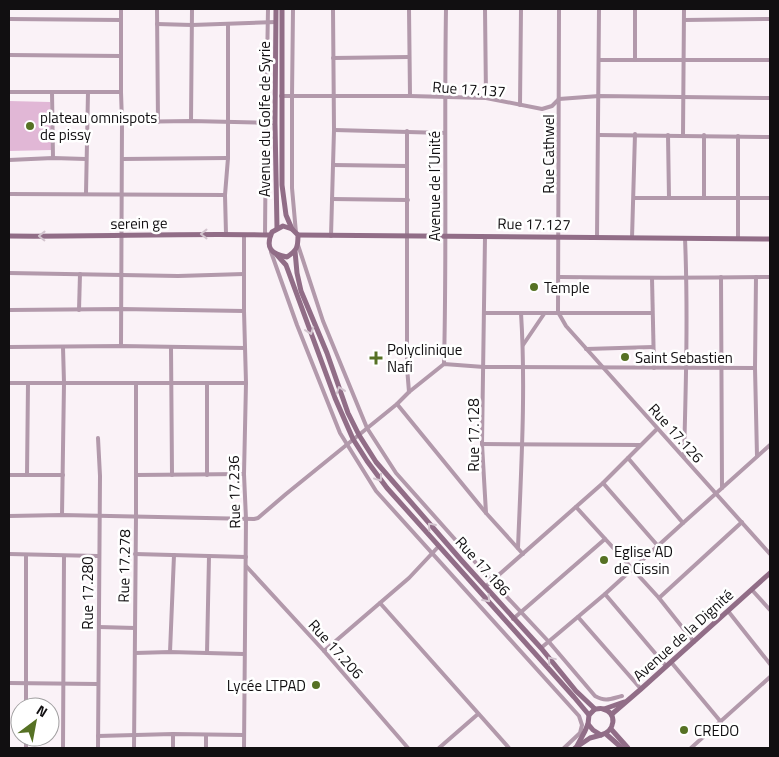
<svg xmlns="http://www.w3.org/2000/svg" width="779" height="757" viewBox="0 0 779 757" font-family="'Titillium Web',sans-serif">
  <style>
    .green { fill: #e1b7d6 }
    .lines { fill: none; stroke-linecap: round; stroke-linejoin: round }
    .street { stroke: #b299ab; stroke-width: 4 }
    .secondary { stroke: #916d87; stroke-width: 5 }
    .oneway { stroke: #d3c5cf }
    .poi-dot { fill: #567124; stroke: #fff; stroke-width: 2 }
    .labels { text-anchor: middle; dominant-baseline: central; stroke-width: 5; stroke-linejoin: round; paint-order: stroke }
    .street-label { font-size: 15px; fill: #110f11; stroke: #fff }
    .poi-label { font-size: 15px; fill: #110f11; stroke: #fff; text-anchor: start }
  </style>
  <rect width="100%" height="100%" fill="#faf2f7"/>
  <polygon class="green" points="9,101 50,102 52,150 9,151"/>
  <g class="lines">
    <g class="street">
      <polyline points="157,9 158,122"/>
      <polyline points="293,9 292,96 292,188 296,233"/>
      <polyline points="409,9 410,96"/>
      <polyline points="485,9 486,98"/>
      <polyline points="559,9 558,312 566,326 770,554"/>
      <polyline points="9,19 121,20"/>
      <polyline points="684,20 770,19"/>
      <polyline points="157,24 192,25 276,22"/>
      <polyline points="9,55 121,56"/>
      <polyline points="333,58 409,57"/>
      <polyline points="599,60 770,60"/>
      <polyline points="635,60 635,9"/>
      <polyline points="9,92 121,92"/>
      <polyline points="52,92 53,158"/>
      <polyline points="281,96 410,96 486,98 542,109 552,106 559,99 599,96 770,98"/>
      <polyline points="520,105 521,9"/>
      <polyline points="191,121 192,9"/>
      <polyline points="122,122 191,121 275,123"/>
      <polyline points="334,130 445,133"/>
      <polyline points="407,131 407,367 409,392"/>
      <polyline points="599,135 770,137"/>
      <polyline points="668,135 669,198"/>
      <polyline points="683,135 684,9"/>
      <polyline points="122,159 228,158"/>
      <polyline points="9,160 53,158 86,159"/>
      <polyline points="333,165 407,166"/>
      <polyline points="86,193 88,92"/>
      <polyline points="9,194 225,195"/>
      <polyline points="634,198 770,198"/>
      <polyline points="704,198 704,135"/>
      <polyline points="332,199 408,200"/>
      <polyline points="226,234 225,195 228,158 228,24"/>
      <polyline points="265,235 266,123 268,9"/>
      <polyline points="331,236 334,130 333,9"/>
      <polyline points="485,237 482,444 486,513"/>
      <polyline points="597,237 599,9"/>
      <polyline points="632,238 635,134"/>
      <polyline points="738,239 738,136"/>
      <path d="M298,245L323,321L367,428L396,473L492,581L549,642L595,696C606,702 610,699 622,696"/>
      <polyline points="271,252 297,325 340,433 376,491 579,716 582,725 580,733 564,748"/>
      <polyline points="9,273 178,276 244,274"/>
      <path d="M559,277C629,278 700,278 770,277"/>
      <polyline points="721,277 722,488"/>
      <polyline points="756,277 755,368 757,456"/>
      <polyline points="652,278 654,368"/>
      <polyline points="9,310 121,309 244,311"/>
      <polyline points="79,310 80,274"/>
      <polyline points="485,313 652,313"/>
      <polyline points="523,345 544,314"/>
      <polyline points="121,346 122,122 121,92 121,9"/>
      <polyline points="9,347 121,346 245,348"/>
      <polyline points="171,347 172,475"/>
      <polyline points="586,349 653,347"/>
      <path d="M444,364C447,245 444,127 446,9"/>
      <polyline points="9,383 246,383"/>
      <polyline points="397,404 486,513 523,554"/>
      <polyline points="482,444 640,445"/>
      <path d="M684,457C686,384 688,311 685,238"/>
      <polyline points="628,458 683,523"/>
      <polyline points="9,475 63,475"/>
      <polyline points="27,475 28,383"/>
      <polyline points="136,475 244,474"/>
      <polyline points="207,475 207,383"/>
      <polyline points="603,483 658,546"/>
      <polyline points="576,507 659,598 694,642"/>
      <polyline points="62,515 64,383 63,347"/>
      <polyline points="9,516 62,515 254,519 258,518 286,494 397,404 409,392 444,364 484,367 755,368"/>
      <path d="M518,548C521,470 526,391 521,313"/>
      <polyline points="9,554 98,556"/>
      <polyline points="135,554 246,557"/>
      <polyline points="26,555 26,707"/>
      <polyline points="246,566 324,651 408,748"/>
      <polyline points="485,587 603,483 657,429"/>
      <polyline points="752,590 770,610"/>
      <polyline points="605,594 666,666"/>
      <polyline points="659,598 742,522"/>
      <polyline points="380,603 509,748"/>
      <polyline points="728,611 770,664"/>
      <polyline points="578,617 641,689"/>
      <polyline points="513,619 605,539"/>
      <polyline points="99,627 135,628"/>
      <polyline points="541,648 605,594 683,523 770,445"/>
      <polyline points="324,651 409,578 439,546"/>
      <polyline points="170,652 174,555"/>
      <polyline points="135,653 170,652 244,654"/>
      <polyline points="207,653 209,556"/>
      <polyline points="671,662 721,722"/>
      <polyline points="9,683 98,684"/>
      <polyline points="206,735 206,748"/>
      <polyline points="98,736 173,734 244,735"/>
      <polyline points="26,748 26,737"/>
      <polyline points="63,748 64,556"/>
      <polyline points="98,748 100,476 98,438"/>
      <polyline points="134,748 136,516 136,383"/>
      <polyline points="173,748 173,734"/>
      <polyline points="244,748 246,519 244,474 246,383 244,311 244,235"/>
      <polyline points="439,748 478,714"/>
      <polyline points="691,748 770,677"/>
    </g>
    <g class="secondary">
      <polyline points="276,9 275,123 277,228"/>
      <polyline points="282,9 282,185 286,215 292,229"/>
      <path d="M283,226L292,229L298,235C298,248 297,250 287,257C271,254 265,248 272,232Z"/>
      <polyline points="298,235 770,239"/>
      <path d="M9,236C96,237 183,233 270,235"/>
      <polyline points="295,251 297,273 301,291 327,353 348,413 359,435 376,462 462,561 541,648 576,691 595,709"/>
      <polyline points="277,255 286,265 335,398 353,439 367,461 387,488 574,697 589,715"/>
      <path d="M595,709C598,709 601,708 603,709C618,713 615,731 601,735L593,730L588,724L589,715Z"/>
      <polyline points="604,709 624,702"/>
      <polyline points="612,714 641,689 770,573"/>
      <polyline points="611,729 628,748"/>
      <polyline points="606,734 622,748"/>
      <polyline points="577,746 585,731 588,724"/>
      <polyline points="575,748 590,738 601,735"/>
    </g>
  </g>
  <defs><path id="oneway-chevron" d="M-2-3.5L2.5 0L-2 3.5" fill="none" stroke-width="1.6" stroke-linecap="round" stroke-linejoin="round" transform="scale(1.25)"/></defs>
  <g class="oneway">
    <use href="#oneway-chevron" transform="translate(204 234) rotate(180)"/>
    <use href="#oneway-chevron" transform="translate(42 236) rotate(-179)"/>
    <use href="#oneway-chevron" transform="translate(310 331) rotate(70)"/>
    <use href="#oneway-chevron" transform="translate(340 390) rotate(-109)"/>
    <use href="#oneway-chevron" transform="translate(379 478) rotate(54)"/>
    <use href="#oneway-chevron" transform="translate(431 526) rotate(-131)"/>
    <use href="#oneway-chevron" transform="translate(487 599) rotate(48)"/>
    <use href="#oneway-chevron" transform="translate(551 660) rotate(-130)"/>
  </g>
  <g class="poi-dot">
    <circle cx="30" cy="126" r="5"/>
    <circle cx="534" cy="287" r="5"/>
    <circle cx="625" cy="357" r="5"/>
    <path d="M373.5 350.5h5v5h5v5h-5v5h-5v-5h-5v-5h5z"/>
    <circle cx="604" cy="560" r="5"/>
    <circle cx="316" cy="685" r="5"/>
    <circle cx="684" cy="730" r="5"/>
  </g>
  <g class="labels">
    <g class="street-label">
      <text transform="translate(469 89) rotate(4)">Rue 17.137</text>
      <text transform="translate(264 119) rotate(-90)">Avenue du Golfe de Syrie</text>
      <text transform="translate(548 154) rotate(-90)">Rue Cathwel</text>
      <text transform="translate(434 186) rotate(-90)">Avenue de l´Unité</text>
      <text transform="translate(139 223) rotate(-1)">serein ge</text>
      <text transform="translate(534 224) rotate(1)">Rue 17.127</text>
      <text transform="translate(676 433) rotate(48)">Rue 17.126</text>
      <text transform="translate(473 435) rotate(-90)">Rue 17.128</text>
      <text transform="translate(234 492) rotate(-91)">Rue 17.236</text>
      <text transform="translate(124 566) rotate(-89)">Rue 17.278</text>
      <text transform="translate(483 566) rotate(48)">Rue 17.186</text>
      <text transform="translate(87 593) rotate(-90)">Rue 17.280</text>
      <text transform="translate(683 635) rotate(-42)">Avenue de la Dignité</text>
      <text transform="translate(336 649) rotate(48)">Rue 17.206</text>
    </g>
    <g class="poi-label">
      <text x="40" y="117">plateau omnispots<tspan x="40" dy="17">de pissy</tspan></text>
      <text x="544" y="287">Temple</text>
      <text x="387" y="349">Polyclinique<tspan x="387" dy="17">Nafi</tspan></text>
      <text x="635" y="357">Saint Sebastien</text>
      <text x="614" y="551">Eglise AD<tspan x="614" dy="17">de Cissin</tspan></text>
      <text x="306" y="685" text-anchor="end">Lycée LTPAD</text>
      <text x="694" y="730">CREDO</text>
    </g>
  </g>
  <rect width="779" height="757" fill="none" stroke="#110f11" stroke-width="20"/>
  <g transform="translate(35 722) rotate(32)"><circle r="24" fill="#ffffff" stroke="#a09fa0"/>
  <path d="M0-4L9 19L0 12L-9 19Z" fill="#567124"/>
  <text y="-8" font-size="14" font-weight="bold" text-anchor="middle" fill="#110f11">N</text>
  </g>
</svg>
